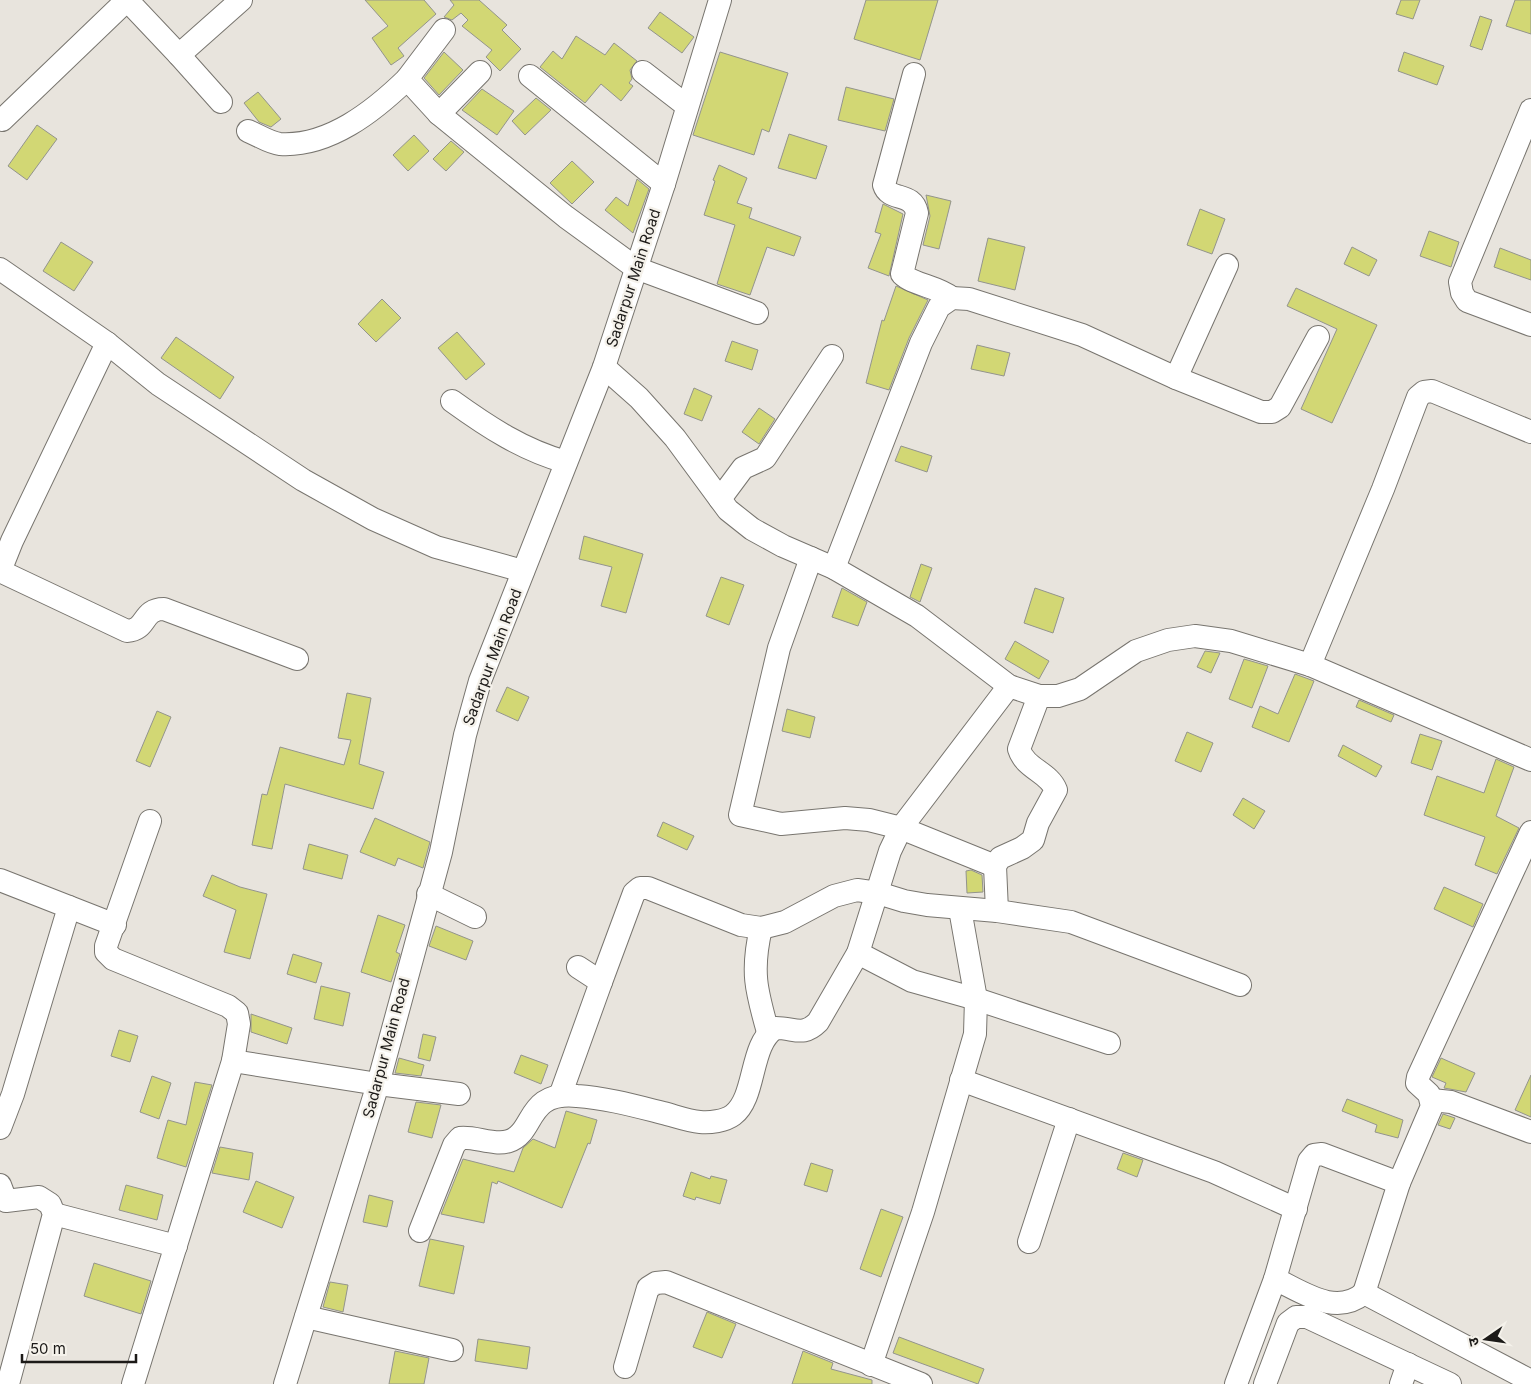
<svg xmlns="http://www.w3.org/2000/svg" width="1531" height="1384" viewBox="0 0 1531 1384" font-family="Inter,'Noto Sans Devanagari',sans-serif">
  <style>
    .building { fill: #d2d774; stroke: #93948d }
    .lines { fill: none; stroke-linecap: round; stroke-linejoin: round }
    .minor-casing { stroke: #78756f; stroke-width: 24 }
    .minor { stroke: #fff; stroke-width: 22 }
    .labels { text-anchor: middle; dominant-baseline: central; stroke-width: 4.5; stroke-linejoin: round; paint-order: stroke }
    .street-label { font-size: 15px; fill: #1c1a18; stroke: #f5f2eb }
  </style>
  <rect width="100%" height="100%" fill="#e8e4dd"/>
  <g class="building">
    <polygon points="365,0 424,0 436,14 398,48 404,56 391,65 372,38 388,26"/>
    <polygon points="450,0 479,0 507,25 502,30 521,49 500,71 486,57 492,50 462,26 468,20 461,13 452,20 444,17 454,5"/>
    <polygon points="866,0 938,0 920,60 854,39"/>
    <polygon points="1401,0 1420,0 1413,19 1396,14"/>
    <polygon points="1515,0 1531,0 1531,34 1506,26"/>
    <polygon points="660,12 694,37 682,53 648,28"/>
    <polygon points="1480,16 1492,20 1482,50 1470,46"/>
    <polygon points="576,36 605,55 614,43 637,61 630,70 632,79 629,83 633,86 621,101 601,84 585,103 540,67 553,51 562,59"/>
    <polygon points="444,52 463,70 439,95 424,78"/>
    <polygon points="720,52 788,73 769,132 762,129 754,155 693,135"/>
    <polygon points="1404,52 1444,66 1437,85 1398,71"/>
    <polygon points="846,87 894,99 885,131 838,120"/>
    <polygon points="482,89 514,111 497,135 462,110"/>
    <polygon points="258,92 281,119 271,127 259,122 244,103"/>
    <polygon points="536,98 551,110 525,135 512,121"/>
    <polygon points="37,125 57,139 27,180 8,166"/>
    <polygon points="789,134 827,146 816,179 778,168"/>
    <polygon points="414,135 429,151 408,171 393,155"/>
    <polygon points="451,141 464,152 446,171 433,159"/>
    <polygon points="572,161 594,182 572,204 550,183"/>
    <polygon points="719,165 747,178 737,203 752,208 749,218 801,237 794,256 767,247 750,295 717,284 735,225 704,215 715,181 713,180"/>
    <polygon points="637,179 649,189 633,233 605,210 616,197 628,206"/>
    <polygon points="926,195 951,201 939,249 923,245 930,216"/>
    <polygon points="883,204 903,214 889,276 868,268 881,234 875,232"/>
    <polygon points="1200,209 1225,219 1212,254 1187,245"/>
    <polygon points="1429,231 1459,242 1451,267 1420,256"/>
    <polygon points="988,238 1025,247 1015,290 978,281"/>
    <polygon points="61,242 93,262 74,291 43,271"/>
    <polygon points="1352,247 1377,260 1369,276 1344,264"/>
    <polygon points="1500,248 1531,260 1531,280 1494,267"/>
    <polygon points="896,286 928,300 909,338 889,390 866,383 882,320 884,321"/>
    <polygon points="1296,288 1377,325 1332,423 1301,409 1337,329 1287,306"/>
    <polygon points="382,299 401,318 376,342 358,324"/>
    <polygon points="457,332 485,364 466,380 438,348"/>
    <polygon points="176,337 234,377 220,399 161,358"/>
    <polygon points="732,341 758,350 752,370 725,361"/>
    <polygon points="977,345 1010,353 1004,376 971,369"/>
    <polygon points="694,388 712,396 702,421 684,414"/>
    <polygon points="759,408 775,419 759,444 742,432"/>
    <polygon points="901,446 932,456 927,472 895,461"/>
    <polygon points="584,536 643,554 626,613 601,606 612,567 579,559"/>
    <polygon points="921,564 932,568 920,602 910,597"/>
    <polygon points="721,577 744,585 729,625 706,616"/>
    <polygon points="842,588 867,602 858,626 832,617"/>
    <polygon points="1035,588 1064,598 1053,633 1024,623"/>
    <polygon points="1015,641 1049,661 1039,679 1005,659"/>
    <polygon points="1205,651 1220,653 1211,673 1197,667"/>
    <polygon points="1244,659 1268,666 1252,708 1229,699"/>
    <polygon points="1295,674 1314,681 1289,742 1252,727 1260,706 1278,714"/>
    <polygon points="507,687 529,697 518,721 496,711"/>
    <polygon points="347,693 371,698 359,764 384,772 373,809 285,784 272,849 252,845 262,794 267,795 280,747 344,765 351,740 338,738"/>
    <polygon points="1359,700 1394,715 1391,722 1356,707"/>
    <polygon points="787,709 815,717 810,738 782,731"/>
    <polygon points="157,711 171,717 150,767 136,761"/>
    <polygon points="1187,732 1213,743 1201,772 1175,761"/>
    <polygon points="1420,734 1442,741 1432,770 1411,763"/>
    <polygon points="1343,745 1382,766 1376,777 1338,756"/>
    <polygon points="1496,759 1514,767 1496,816 1519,828 1497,874 1475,865 1485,837 1424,815 1437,776 1484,793"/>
    <polygon points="1243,798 1265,811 1254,829 1233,815"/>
    <polygon points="375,818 430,842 423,868 398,858 395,866 360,852"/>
    <polygon points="663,822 694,836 687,850 657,836"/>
    <polygon points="309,844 348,855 342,879 303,869"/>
    <polygon points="971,870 982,875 983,892 967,893 966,871"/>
    <polygon points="212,875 240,887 267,894 250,959 224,952 236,910 203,896"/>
    <polygon points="1444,887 1483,904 1473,927 1434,909"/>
    <polygon points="378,915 405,925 396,952 400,954 391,982 361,972"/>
    <polygon points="436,926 473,941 466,960 429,946"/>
    <polygon points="293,954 322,963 316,983 287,974"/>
    <polygon points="321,986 350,993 343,1026 314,1019"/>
    <polygon points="251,1014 292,1028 287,1044 251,1032"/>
    <polygon points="119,1030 138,1036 130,1062 111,1056"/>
    <polygon points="423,1034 436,1037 430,1061 418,1058"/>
    <polygon points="521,1055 548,1065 541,1084 514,1073"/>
    <polygon points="399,1058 424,1065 421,1076 395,1073"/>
    <polygon points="1441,1058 1475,1073 1466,1092 1444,1088 1446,1083 1432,1077"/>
    <polygon points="1531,1075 1531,1117 1515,1110"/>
    <polygon points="152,1076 171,1083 159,1119 140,1112"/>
    <polygon points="195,1082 212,1085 186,1167 157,1158 168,1120 186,1125"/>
    <polygon points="1347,1099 1403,1120 1398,1138 1375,1132 1377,1125 1342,1111"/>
    <polygon points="416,1102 441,1105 432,1138 408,1132"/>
    <polygon points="566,1111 597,1120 590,1144 588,1143 562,1208 498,1181 497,1184 492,1182 484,1223 441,1214 463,1159 514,1172 523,1148 533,1139 555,1148"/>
    <polygon points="1443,1114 1455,1118 1450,1129 1438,1125"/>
    <polygon points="220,1147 253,1153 249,1180 212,1173"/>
    <polygon points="1123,1153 1143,1160 1137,1177 1117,1169"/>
    <polygon points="811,1163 833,1170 827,1192 804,1185"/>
    <polygon points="691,1172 710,1179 711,1176 727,1180 720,1204 696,1197 695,1200 683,1196"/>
    <polygon points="256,1181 294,1197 282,1228 243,1212"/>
    <polygon points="126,1185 163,1195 157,1220 119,1210"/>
    <polygon points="369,1195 393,1201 387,1227 363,1222"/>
    <polygon points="881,1209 903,1217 881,1277 860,1269"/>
    <polygon points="430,1239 464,1246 454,1294 419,1286"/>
    <polygon points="94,1263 151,1281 141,1314 84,1296"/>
    <polygon points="330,1282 348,1285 343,1312 323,1307"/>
    <polygon points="707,1312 736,1324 722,1358 693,1347"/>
    <polygon points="899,1337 984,1369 978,1384 893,1353"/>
    <polygon points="478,1339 530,1347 527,1369 475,1361"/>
    <polygon points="395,1351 429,1358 424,1384 389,1384"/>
    <polygon points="803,1351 833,1363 831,1369 872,1380 872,1384 792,1384"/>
  </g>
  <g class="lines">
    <g class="minor-casing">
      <g id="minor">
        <polyline points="127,0 179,55 241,0"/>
        <polyline points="444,30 407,79 439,114 566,217 636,268 757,313"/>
        <polyline points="179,55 221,102"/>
        <polyline points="643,72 687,106"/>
        <path d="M914,74L884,185C889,202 913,191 917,213L902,274C913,285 937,286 952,298"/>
        <polyline points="530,76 664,184"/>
        <polyline points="1531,110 1460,282 1462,293 1467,301 1531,325"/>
        <polyline points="439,114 480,72"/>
        <polyline points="2,120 127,0"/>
        <path d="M248,131C258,135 270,143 280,144C329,147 374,111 407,79"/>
        <polyline points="0,269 107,343 158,384 303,480 373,519 436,547 523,571"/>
        <polyline points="604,367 639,398 675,438 728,510 752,529 783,546 834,568 917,616 1009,686 1039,696 1058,696 1080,689 1136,651 1168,640 1195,636 1231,641 1310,665 1531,760"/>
        <polyline points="1176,378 1227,265"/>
        <path d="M452,401C488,427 523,450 566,462"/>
        <polyline points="720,499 743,468 765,458 832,356"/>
        <polyline points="811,558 779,648 740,815 781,824 845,818 869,820 901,828 995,866"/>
        <polyline points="834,568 921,343 939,307 952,298 969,299 1082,335 1176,378 1261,412 1272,412 1280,407 1318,337"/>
        <path d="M0,571L127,631C148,630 141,609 164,609L297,659"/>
        <polyline points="0,571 12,541 107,343"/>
        <polyline points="1310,665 1383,489 1418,397 1424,392 1432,391 1531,432"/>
        <polyline points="0,880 69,907 13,1094 0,1128"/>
        <polyline points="428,894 475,917"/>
        <polyline points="69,907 115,925"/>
        <path d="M997,911L995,866L1000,858L1022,848L1033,840L1038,823L1056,790C1049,772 1025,769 1019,749L1039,696"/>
        <path d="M761,928C751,971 756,990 768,1032"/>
        <polyline points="858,953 912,981 976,999 1109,1043"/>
        <polyline points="601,982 634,893 640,888 648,888 741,925 761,928 785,922 834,896 857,890 878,893 904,901 927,905 997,911 1071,922 1240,985"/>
        <polyline points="233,1061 378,1084 459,1094"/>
        <polyline points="961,1080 1214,1172 1296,1209"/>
        <polyline points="560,1096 601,982 578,967"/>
        <polyline points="1432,1100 1451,1102 1531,1132"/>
        <polyline points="0,1185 6,1201 39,1197 50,1204 54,1214 8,1384"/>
        <polyline points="54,1214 176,1246"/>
        <path d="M420,1231L454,1145L460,1138C475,1136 494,1146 509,1141C536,1132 525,1091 577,1096C606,1098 635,1106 663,1113C675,1116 688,1121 700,1122C710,1123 725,1121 733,1115C757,1097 749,1043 776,1028C795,1028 803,1037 818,1022L858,953L890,851L901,828L1009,686"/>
        <polyline points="1029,1242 1069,1119"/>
        <polyline points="1275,1279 1309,1161 1314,1155 1322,1154 1399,1183"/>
        <polyline points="1364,1293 1399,1183 1432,1106 1429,1094 1417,1083 1418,1077 1531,832"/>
        <polyline points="306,1317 452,1350"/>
        <polyline points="871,1365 923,1212 975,1034 976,999 960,909"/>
        <polyline points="625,1367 648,1288 656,1283 666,1282 921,1384"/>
        <polyline points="133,1384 233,1061 239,1024 237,1013 228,1006 113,959 106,952 106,946 150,821"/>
        <polyline points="285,1384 378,1084 441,852 465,735 480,681 604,367 664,184 720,0"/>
        <path d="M1236,1384L1275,1279C1303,1292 1336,1317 1364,1293L1531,1381"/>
        <polyline points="1265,1384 1288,1323 1296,1317 1307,1317 1450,1384"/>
        <polyline points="1401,1384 1408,1364"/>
      </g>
    </g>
    <use href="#minor" class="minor"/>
  </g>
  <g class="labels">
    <g class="street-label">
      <text transform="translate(633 278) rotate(-72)">Sadarpur Main Road</text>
      <text transform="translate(492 657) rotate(-70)">Sadarpur Main Road</text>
      <text transform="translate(386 1048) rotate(-75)">Sadarpur Main Road</text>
    </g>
  </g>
  <g transform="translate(1486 1339) rotate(257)" stroke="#f5f2eb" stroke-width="4" paint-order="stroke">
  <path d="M0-4L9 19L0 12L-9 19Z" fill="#1c1a18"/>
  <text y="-8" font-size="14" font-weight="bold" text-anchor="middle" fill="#1c1a18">उ</text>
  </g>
  <path d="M22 1354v8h114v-8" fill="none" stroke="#1c1a18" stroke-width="2.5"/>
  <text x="30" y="1354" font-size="15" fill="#1c1a18" stroke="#f5f2eb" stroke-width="4" paint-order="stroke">50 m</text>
</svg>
